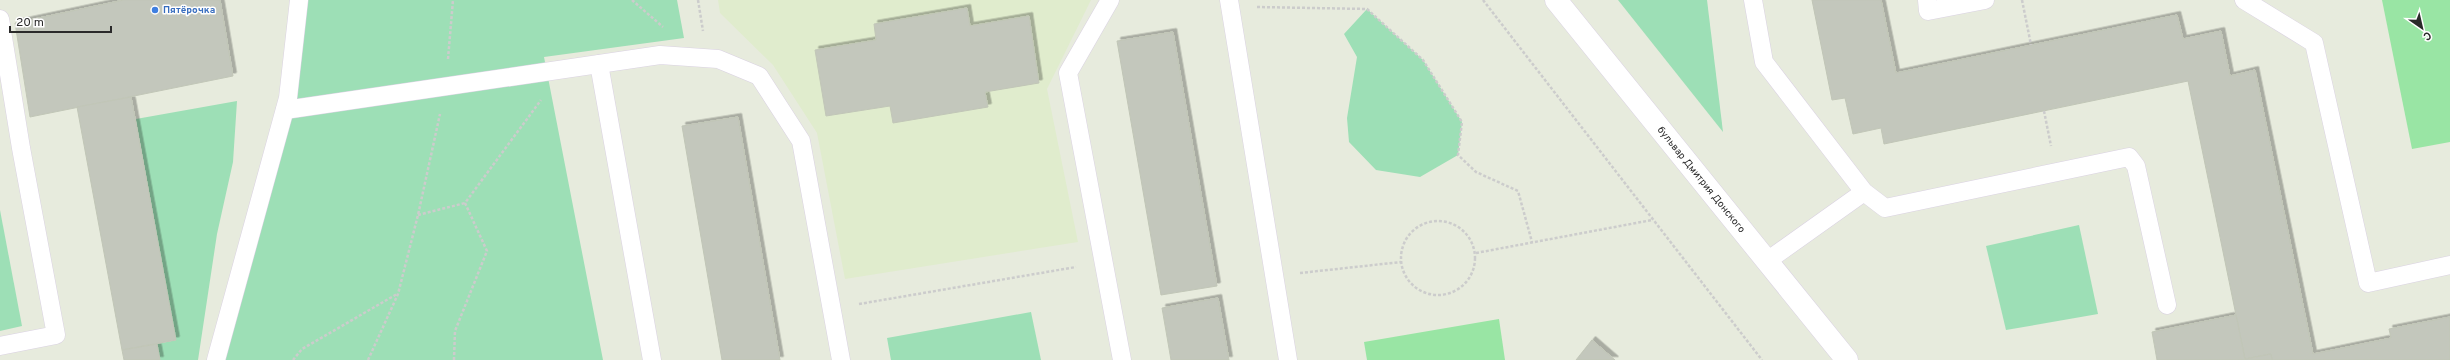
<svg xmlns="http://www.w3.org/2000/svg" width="2450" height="360" viewBox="0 0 2450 360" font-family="Overpass,sans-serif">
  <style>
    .education { fill: #e0eccd }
    .green { fill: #9ddfb6 }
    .pitch { fill: #99e5a4 }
    .building { fill: #c3c7bc; stroke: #c1c6b7; filter: url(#shadow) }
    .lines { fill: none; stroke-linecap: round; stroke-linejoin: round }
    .lane-casing { stroke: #dad2e2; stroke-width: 19 }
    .secondary-casing { stroke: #dad2e2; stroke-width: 23 }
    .path { stroke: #ccc; stroke-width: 2.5; stroke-dasharray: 3 2; stroke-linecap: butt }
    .lane { stroke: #fff; stroke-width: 18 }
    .secondary { stroke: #fff; stroke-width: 22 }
    .shop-dot { fill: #3f7fe0; stroke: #fff; stroke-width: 1.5 }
    .labels { text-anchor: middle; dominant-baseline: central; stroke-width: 3; stroke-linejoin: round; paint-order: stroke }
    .shop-label { font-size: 10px; font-weight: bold; fill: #366cbe; stroke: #fff; text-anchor: start }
    .street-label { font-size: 10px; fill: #2a2a2a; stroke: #fff }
  </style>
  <defs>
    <filter id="shadow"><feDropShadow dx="3.5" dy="-3.5" stdDeviation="0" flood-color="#0004"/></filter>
  </defs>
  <rect width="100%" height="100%" fill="#e7ebdd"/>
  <polygon class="education" points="718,0 1091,0 1047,89 1078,242 845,279 817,133 773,65 720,13"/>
  <g class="green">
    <polygon points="303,0 677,0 684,38 544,57 603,360 221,360"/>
    <polygon points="1618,0 1707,0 1723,132"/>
    <polygon points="1367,9 1423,60 1462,122 1458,155 1420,177 1376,170 1349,142 1347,118 1357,57 1344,34"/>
    <polygon points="237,101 233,162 217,234 198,360 160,360 157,344 176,340 136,119"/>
    <polygon points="0,210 22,326 0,331"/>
    <polygon points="2079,225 2098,314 2006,330 1986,246"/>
    <polygon points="1031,312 1041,360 891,360 887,338"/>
  </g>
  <g class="pitch">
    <polygon points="2382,0 2450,0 2450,142 2412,149"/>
    <polygon points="1499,319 1505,360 1367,360 1364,342"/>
  </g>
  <g class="building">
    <polygon points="124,0 220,0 233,76 30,117 15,23"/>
    <polygon points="1812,0 1881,0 1896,73 2177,15 2183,39 2221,31 2230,76 2255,70 2313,354 2391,338 2389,329 2450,317 2450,360 2272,360 2271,354 2245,359 2188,81 1884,144 1881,128 1853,134 1845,98 1832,100"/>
    <polygon points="967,8 970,26 1029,16 1039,83 985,92 988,107 893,123 890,106 826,116 815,50 876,40 874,24"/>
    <polygon points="1173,32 1217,286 1161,295 1117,41"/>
    <polygon points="131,97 176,340 122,350 77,107"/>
    <polygon points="738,117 780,360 722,360 682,126"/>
    <polygon points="1218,298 1229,360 1171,360 1162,308"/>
    <polygon points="2236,315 2245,359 2271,354 2272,360 2157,360 2152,332"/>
    <polygon points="1592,340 1615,360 1576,360"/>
    <polygon points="157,344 160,360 124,360 122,350"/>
  </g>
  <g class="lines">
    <g class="lane-casing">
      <g id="lane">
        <polyline points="1110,0 1068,73 1122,360"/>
        <polyline points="1229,0 1288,360"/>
        <polyline points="1753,0 1764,62 1864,192 1885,208 2129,157 2136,166 2167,305"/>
        <polyline points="1927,0 1928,11 1985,0"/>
        <polyline points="2244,0 2314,43 2368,283 2450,265"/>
        <polyline points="0,19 21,148 56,335 0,346"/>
        <polyline points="599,64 652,360"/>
        <polyline points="285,110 660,55 718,59 759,76 801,141 841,360"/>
        <polyline points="1767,261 1864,192"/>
        <polyline points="216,360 288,98 299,0"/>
      </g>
    </g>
    <g class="secondary-casing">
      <g id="secondary">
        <path id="s1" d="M1556,0L1847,360"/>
      </g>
    </g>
    <g class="path">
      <polyline points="632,0 663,27"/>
      <polyline points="698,0 703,31"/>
      <polyline points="1483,0 1762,360"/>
      <polyline points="2022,0 2031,45"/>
      <polyline points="1257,7 1367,9 1423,60 1462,122 1458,155 1476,172 1518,191 1532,242"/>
      <polyline points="448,59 453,0"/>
      <polyline points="2044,111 2051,146"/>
      <polyline points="418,215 465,203"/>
      <circle cx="1438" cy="258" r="37"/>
      <polyline points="1476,253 1652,220"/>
      <polyline points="1300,273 1401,262"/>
      <polyline points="859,304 1076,267"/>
      <polyline points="293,360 302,349 397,294"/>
      <polyline points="368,360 398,294 418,215 440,114"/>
      <polyline points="454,360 455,331 487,251 465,203 541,100"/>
    </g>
    <use href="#lane" class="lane"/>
    <use href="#secondary" class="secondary"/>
  </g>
  <circle class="shop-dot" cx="155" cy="10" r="4"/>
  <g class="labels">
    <g class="shop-label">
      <text x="163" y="10">Пятёрочка</text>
    </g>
    <g class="street-label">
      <text stroke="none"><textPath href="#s1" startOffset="231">бульвар Дмитрия Донского</textPath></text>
    </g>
  </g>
  <g transform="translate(2422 28) rotate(146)" stroke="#ffffff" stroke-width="3" paint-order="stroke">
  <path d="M0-3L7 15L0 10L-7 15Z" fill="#2a2a2a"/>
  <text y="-6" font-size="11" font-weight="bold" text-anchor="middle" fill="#2a2a2a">С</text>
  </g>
  <path d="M10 26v6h101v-6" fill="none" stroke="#2a2a2a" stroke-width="2"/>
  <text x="16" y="26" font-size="12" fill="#2a2a2a" stroke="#ffffff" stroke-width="3" paint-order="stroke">20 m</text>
</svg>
